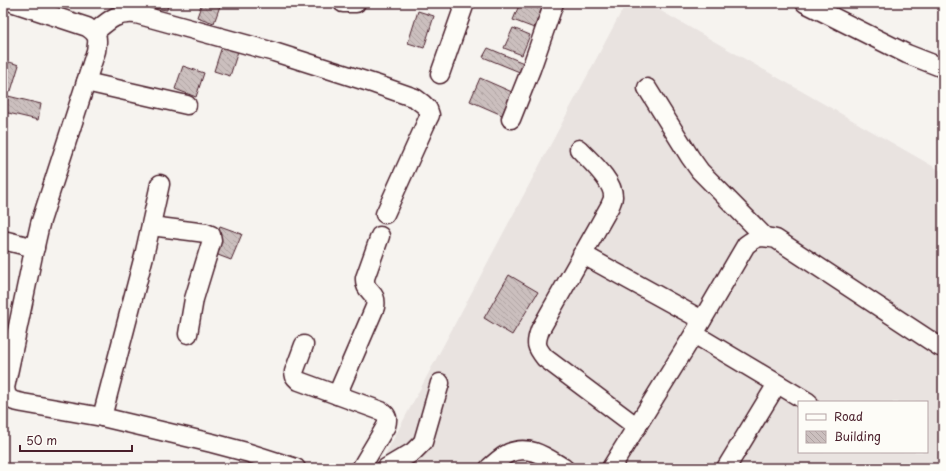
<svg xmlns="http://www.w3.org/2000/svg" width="946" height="471" viewBox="0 0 946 471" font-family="'Playpen Sans',sans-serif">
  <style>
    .built { fill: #e9e3e0; fill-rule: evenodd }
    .building { fill: url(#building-back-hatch); stroke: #4a1f2b }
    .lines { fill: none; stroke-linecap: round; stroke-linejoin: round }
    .minor-casing { stroke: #4a1f2b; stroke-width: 21 }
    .minor { stroke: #fdfcf7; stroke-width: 18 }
  </style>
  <defs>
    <pattern id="building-back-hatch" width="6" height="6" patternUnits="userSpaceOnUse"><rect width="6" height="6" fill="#cbbfbe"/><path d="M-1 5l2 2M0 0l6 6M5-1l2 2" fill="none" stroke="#b0a4a3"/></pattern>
  </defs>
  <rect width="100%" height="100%" fill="#f6f3ef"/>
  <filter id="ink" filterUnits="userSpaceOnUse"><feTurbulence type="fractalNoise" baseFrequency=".025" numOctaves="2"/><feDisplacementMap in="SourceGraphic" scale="8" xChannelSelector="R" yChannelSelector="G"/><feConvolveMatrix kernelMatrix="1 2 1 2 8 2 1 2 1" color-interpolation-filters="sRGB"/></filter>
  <g filter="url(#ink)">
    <path class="built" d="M626,3H647L943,172V468H378ZM799,402H927V452H799Z"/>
    <g class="building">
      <polygon points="141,3 168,3 167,10 140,6"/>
      <polygon points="202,3 221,3 214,23 197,17"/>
      <polygon points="520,3 531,3 542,8 534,28 513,20"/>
      <polygon points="418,11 434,16 424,48 408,43"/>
      <polygon points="513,28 530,35 522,55 504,48"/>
      <polygon points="224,40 240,45 230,76 214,71"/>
      <polygon points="488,48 526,64 522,73 483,57"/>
      <polygon points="3,60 19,65 11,91 3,89"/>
      <polygon points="183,66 204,73 196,97 175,89"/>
      <polygon points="480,78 512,92 502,115 470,101"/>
      <polygon points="8,96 41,104 38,120 4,112"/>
      <polygon points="220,226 242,234 231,260 210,252"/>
      <polygon points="509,275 538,292 512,335 484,318"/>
    </g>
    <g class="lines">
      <g class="minor-casing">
        <g id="minor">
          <path d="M14,3L87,27C99,35 98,39 96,51L40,224L33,255L5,388L7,397L14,401L23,403L102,417L212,443L246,452L296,468"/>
          <polyline points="343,3 356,3"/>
          <polyline points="805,3 907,54 943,68"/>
          <path d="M95,32C109,20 117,12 136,14L274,52L375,84L415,98L423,104L428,109L430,115L427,121L385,214"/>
          <polyline points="440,74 465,3"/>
          <polyline points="86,82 187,105"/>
          <polyline points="647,88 690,157 700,171 764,236"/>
          <polyline points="511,119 531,69 554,3"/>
          <path d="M579,149C589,160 614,181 613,197C613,200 611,203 610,206L540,330C535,344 536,347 545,358L637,427"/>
          <polyline points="151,226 206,233 211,235 212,240 194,299 188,334"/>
          <polyline points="3,240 35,248"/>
          <polyline points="582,254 702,320"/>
          <polyline points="694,334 808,402"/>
          <path d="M304,345L294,372L295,377L299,381L381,411C388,415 388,419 386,426L361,468"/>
          <path d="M337,395L375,307C378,290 364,294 365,278L380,236"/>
          <polyline points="102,417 144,256 160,184"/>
          <polyline points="386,468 413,452 423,442 440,383"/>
          <path d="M489,468C495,463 502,456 509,453C530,444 547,458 564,468"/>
          <path d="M611,468L694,334L746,245C757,236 762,236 776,239L940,347"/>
          <polyline points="726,468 777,384"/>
        </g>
      </g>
      <use href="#minor" class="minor"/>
    </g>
  </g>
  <rect width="946" height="471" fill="none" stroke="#fdfcf7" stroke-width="16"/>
  <rect x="8" y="8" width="930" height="455" fill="none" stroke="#4a1f2b" stroke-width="1.5" filter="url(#ink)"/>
  <rect x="798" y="401" width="130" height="52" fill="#fdfcf7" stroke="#b5a4a5"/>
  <rect x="806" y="414" width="20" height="6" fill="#fdfcf7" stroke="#b5a4a5"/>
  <text x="834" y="421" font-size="12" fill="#4a1f2b">Road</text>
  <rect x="806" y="431" width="20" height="12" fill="url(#building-back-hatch)" stroke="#b5a4a5"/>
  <text x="834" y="441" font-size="12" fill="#4a1f2b">Building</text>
  <path d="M20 445v6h112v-6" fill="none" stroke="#4a1f2b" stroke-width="2"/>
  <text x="26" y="445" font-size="12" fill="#4a1f2b" stroke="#fdfcf7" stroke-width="3" paint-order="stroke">50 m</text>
</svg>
